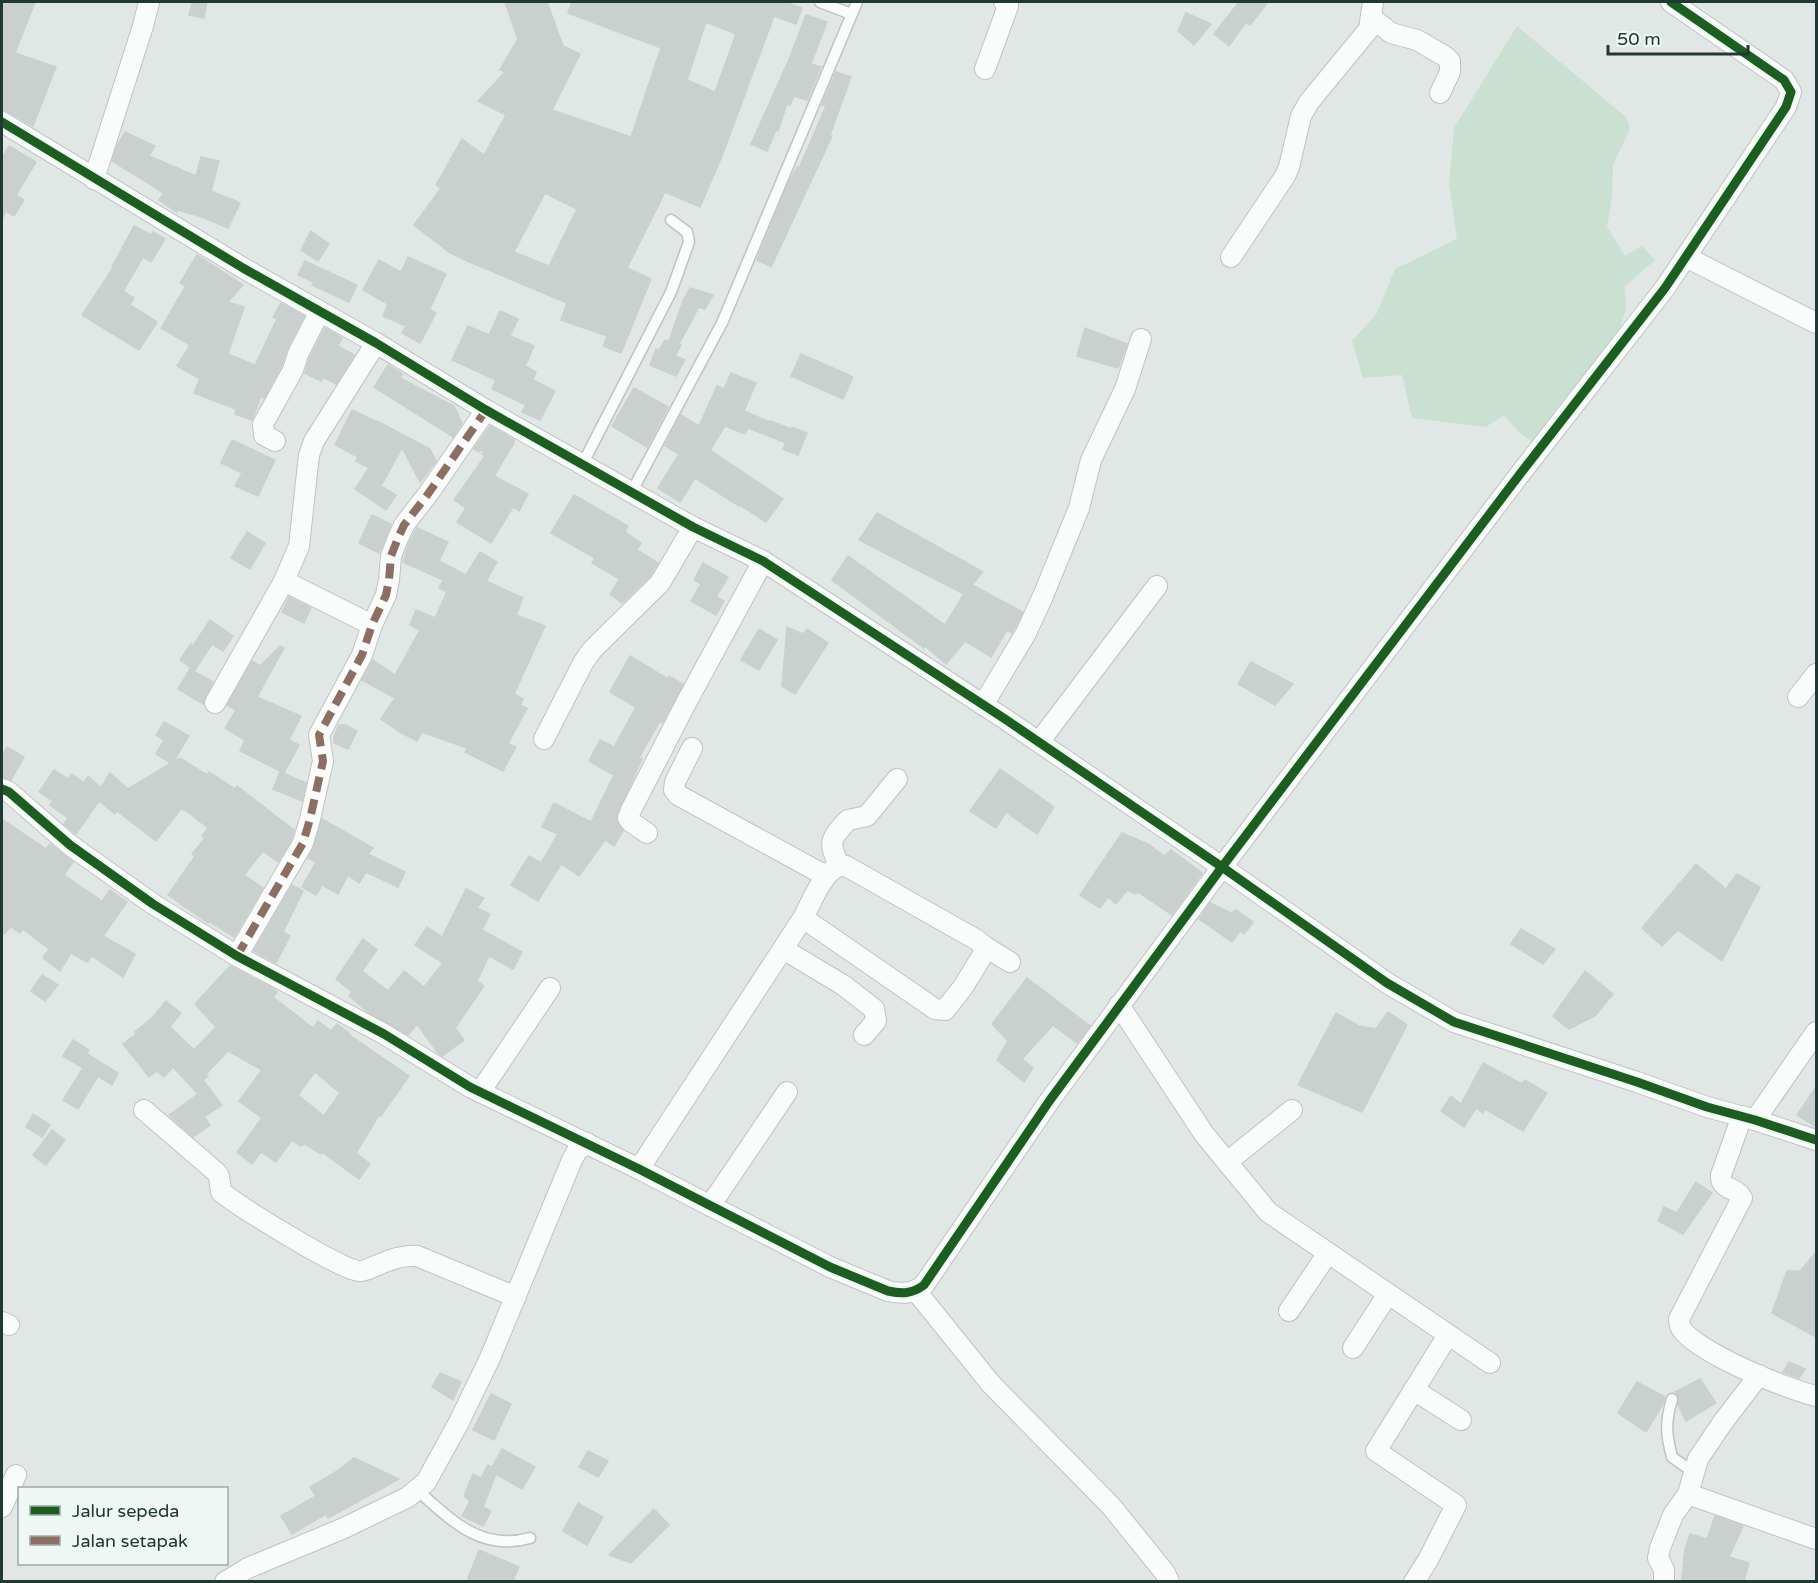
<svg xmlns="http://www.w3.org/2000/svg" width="1818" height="1583" viewBox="0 0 1818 1583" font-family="'Varela Round',sans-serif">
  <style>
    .green { fill: #cae0d3 }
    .building { fill: #cad0ce; stroke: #cad0ce; stroke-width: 1.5; fill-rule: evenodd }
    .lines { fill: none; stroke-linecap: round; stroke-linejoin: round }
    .service-casing { stroke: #bec4c2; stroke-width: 13 }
    .minor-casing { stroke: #bec4c2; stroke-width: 22 }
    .service { stroke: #fafbfb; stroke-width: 10 }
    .minor { stroke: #fafbfb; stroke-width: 20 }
    .quiet { stroke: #8d6e63; stroke-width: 8; stroke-dasharray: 15 8; stroke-linecap: butt }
    .cycleway-casing { stroke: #eff7f4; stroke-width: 13 }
    .cycleway { stroke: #1b5e20; stroke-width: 9 }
  </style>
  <rect width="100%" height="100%" fill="#e1e7e5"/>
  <polygon class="green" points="1517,26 1627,118 1630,129 1613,165 1612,197 1607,227 1625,256 1642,246 1655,260 1625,286 1626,308 1620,330 1533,443 1518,431 1504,415 1486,427 1412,418 1402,375 1363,378 1352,341 1377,313 1395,269 1457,239 1449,184 1454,128"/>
  <g class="building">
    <polygon points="2,2 35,2 15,53 56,67 33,126 8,112 2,110"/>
    <polygon points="192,2 207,2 204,18 189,15"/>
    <path d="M505,2H547L563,46L580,54L552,110L631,137L661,48L568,13L572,2H785L802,8L796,24L774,16L722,156L700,207L665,192L627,268L651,279L621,353L603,346L607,336L561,320L567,303L467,261L449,252L414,225L441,188L436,185L462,139L484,155L506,115L478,101L505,72L500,70L518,39ZM706,22L736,34L715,92L687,80ZM545,193L577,209L549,266L514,252Z"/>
    <polygon points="1239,2 1268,2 1250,25 1246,22 1229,46 1214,34"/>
    <polygon points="1186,13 1211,24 1194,45 1178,31"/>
    <polygon points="806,15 827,22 811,64 821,67 807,100 794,96 790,105 787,104 778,131 776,130 767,151 751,144 790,57"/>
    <polygon points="836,72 851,77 830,135 832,136 771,267 757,260 788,184 797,167 799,168 826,106 822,105"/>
    <polygon points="125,132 155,146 149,156 196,176 201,157 219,161 211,191 240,203 228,228 202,217 178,210 177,212 159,200 164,193 112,161 117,146"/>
    <polygon points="9,146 36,162 16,195 24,200 14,216 6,211 2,219 2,158"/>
    <polygon points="134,226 151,235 153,232 165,239 151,262 143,257 123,291 134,298 130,305 157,322 139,350 82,315 113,268 112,267"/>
    <polygon points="311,231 329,244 318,261 301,250"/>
    <polygon points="197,255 243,285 228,302 244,307 228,354 255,365 277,319 273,317 281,303 304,316 287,349 282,365 264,398 261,396 252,420 235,414 236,409 194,393 200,379 177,366 190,345 161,328 186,286 180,283"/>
    <polygon points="408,257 446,274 430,309 436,313 420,343 402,333 406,326 383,316 388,304 363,290 379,260 401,272"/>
    <polygon points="305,261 357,285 349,302 312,285 313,282 298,275"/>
    <polygon points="690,288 713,295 705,309 699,307 679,344 681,345 675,356 685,360 676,376 650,365 656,349 659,350 665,340 669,341 683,301"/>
    <polygon points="500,311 518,319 510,336 534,346 525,366 536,372 533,380 555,391 540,420 522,412 526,405 492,389 496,380 452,360 468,326 489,335"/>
    <polygon points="325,328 342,338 338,346 354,355 336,384 323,377 321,381 305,373 309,359"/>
    <polygon points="1085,328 1127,344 1118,368 1077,356"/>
    <polygon points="801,354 853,377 843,399 791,376"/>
    <polygon points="388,365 402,374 400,378 454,406 462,423 453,437 374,387"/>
    <polygon points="731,373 756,383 744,411 770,422 771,421 792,429 792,427 807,433 798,455 783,449 786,443 748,428 745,434 725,426 710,450 783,499 766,522 740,505 739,506 695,478 680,502 658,488 679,454 665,446 681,415 699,426 717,386 724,389"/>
    <polygon points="634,388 668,407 647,447 612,426"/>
    <polygon points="352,410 377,422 377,421 430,449 436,461 420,482 402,448 381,486 396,495 386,510 355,489 369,468 356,461 358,457 335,445"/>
    <polygon points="490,426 514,440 514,443 494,476 528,494 519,511 513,507 491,543 457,522 466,508 454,500 485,456 482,454 486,448 479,452 474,449"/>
    <polygon points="232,440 275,460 258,496 235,486 242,473 221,463"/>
    <polygon points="574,495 628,526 625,532 641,543 637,550 658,563 650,576 622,603 610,594 620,579 592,563 595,558 551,533"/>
    <polygon points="877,513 983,572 972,585 1023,612 1012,633 1007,630 991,657 965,641 946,664 925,646 924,648 832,580 848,556 945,625 964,594 859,540"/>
    <polygon points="372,515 391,524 379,553 359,543"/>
    <polygon points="417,528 448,542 439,561 466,575 480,552 497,562 486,581 523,598 516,615 545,626 514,694 523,699 520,705 527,708 508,744 516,747 503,771 465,752 467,748 422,732 417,741 400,732 381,719 395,698 362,680 373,660 395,675 420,630 410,625 416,610 435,618 447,592 439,588 443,580 403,562 409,543"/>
    <polygon points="247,532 265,543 250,569 231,558"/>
    <polygon points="703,563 728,577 716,597 724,601 716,615 691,601 701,584 694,580"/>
    <polygon points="289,597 311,608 304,623 282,612"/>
    <polygon points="210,620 233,636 223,651 212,644 195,670 180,660 191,644 193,646"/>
    <polygon points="787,627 803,634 807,629 828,643 795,694 782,686"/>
    <polygon points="759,629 777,640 759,670 741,660"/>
    <polygon points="280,646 284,648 257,697 301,716 289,740 299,745 284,773 240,751 245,740 225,728 236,710 227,705 252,661 260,666"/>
    <polygon points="630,656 668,679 669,676 683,684 662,723 660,721 639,758 642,759 617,814 616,820 623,831 614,846 605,840 579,876 561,864 538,901 511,885 529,856 541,863 558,834 542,827 554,803 591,822 614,775 589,761 600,740 614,747 636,707 610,692"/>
    <polygon points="1251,662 1293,684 1275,705 1238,684"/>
    <polygon points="190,669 213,682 203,704 178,689"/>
    <polygon points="164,722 189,736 173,762 180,758 207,775 209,772 235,789 237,786 294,830 292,838 278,862 263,851 244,875 263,888 234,937 209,921 208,923 168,895 195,856 192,854 205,838 202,836 208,828 185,810 181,809 156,841 117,811 115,814 99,801 76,834 64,824 68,818 50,805 53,801 39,792 54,770 68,779 72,774 84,783 88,776 101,788 110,773 128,789 171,763 156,754 164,740 156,735"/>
    <polygon points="339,725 346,725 357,731 348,749 334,743 334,737"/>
    <polygon points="7,747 24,757 11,780 2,777 2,756"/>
    <polygon points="1000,769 1054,807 1037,834 1006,812 996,828 970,811"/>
    <polygon points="280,772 306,783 302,801 273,789"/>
    <polygon points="2,819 46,849 50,844 73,862 64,875 102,901 110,890 127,902 103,936 135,954 123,977 92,956 87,962 71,953 60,971 43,958 49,949 23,929 20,933 11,927 2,936"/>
    <polygon points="322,819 373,848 368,854 405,872 398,887 366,872 359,883 348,875 338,894 322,885 316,895 302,887 316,862 308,858 314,847"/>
    <polygon points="1122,833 1148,844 1164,856 1171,850 1202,873 1172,915 1138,892 1135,894 1127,890 1116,904 1108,897 1100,908 1080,895"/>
    <polygon points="1696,864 1726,889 1737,874 1760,887 1722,961 1678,930 1662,946 1642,928"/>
    <polygon points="292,885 303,891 283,932 290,936 276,963 254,951"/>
    <polygon points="466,889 484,898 477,908 490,914 482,930 522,952 513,969 489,956 477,981 484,986 455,1028 464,1040 442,1056 438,1053 417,1024 408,1035 369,1013 349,996 352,992 336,979 363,939 377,950 362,971 388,991 404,971 424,987 443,963 415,945 427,927 442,937"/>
    <polygon points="1210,903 1231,913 1236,910 1253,922 1244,934 1240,931 1232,942 1199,919"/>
    <polygon points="1521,929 1555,949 1543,964 1511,944"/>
    <path d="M230,966L273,989L277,992L273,997L313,1028L318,1021L331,1031L337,1024L349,1033L348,1034L409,1076L381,1116L379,1115L356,1153L370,1164L359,1179L322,1152L321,1154L305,1144L300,1146L292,1140L276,1162L261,1152L252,1164L237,1152L262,1118L239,1101L262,1070L228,1051L206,1074L208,1076L203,1080L222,1105L204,1117L210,1125L193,1137L169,1115L198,1094L173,1067L164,1077L157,1071L149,1077L123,1044L136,1034L135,1032L153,1017L166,1001L181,1013L170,1027L194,1050L216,1027L195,1004ZM315,1072L340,1093L324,1116L298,1095Z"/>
    <polygon points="1585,971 1613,994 1595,1016 1569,1029 1553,1016"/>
    <polygon points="42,975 58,985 45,1001 31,991"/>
    <polygon points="1027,978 1090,1026 1077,1043 1053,1025 1022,1059 1033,1068 1024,1082 997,1060 1008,1041 992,1024"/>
    <polygon points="1388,1012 1407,1025 1362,1112 1298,1085 1336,1013 1359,1026 1376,1029"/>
    <polygon points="73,1040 89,1050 87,1054 118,1073 112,1085 98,1076 78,1109 63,1100 83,1068 63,1056"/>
    <polygon points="1483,1063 1522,1084 1525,1080 1547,1093 1523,1131 1485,1109 1483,1113 1476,1108 1464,1127 1441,1111 1451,1096 1461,1104"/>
    <polygon points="1816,1087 1816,1127 1797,1115"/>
    <polygon points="33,1114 50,1125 42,1137 26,1127"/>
    <polygon points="52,1130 65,1140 46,1165 33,1155"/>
    <polygon points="1696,1182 1712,1193 1683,1234 1658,1221 1664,1207 1677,1213"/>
    <polygon points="1816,1252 1816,1337 1772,1313 1787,1271 1800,1271"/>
    <polygon points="1789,1362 1805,1369 1799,1378 1783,1372"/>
    <polygon points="440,1373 461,1382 453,1400 432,1387"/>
    <polygon points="1700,1379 1716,1403 1686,1421 1678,1405 1679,1397 1675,1392"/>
    <polygon points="1637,1382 1665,1397 1662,1406 1646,1432 1618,1413"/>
    <polygon points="491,1394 511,1404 494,1440 473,1430"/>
    <polygon points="502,1449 535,1467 522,1489 496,1474 483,1507 491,1511 483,1526 462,1516 470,1501 464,1496 473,1474 481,1478 488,1465 492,1467"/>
    <polygon points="588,1451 608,1461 598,1477 579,1467"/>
    <polygon points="354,1458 399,1479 328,1518 326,1514 292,1534 281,1516 316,1496 310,1487 339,1470"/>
    <polygon points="578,1503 603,1517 587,1545 563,1531"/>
    <polygon points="654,1509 669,1525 631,1563 609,1555"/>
    <polygon points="1715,1516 1743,1526 1729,1557 1749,1563 1744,1581 1694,1581 1682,1579 1685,1549 1690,1534 1707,1539"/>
    <polygon points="479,1550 519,1567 513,1581 467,1581"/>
  </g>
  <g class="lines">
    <g class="service-casing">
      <g id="service">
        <polyline points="820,2 851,14"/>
        <polyline points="582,465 671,292 689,242 687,232 671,220"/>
        <polyline points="631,493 722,323 857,2"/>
        <path d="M1672,1399C1665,1423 1666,1434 1672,1457L1693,1472"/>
        <path d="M417,1490C451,1520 481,1552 530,1538"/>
      </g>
    </g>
    <g class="minor-casing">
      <g id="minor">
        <polyline points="1371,17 1391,33 1417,40 1446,57 1450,61 1450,72 1440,93"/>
        <polyline points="985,69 1008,6 1004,2"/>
        <polyline points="2,122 243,268 376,343 486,410 693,527 763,561 1005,719 1222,867 1520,474 1665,288 1786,107 1791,92 1784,80 1671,2"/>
        <polyline points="94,179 143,26 149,2"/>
        <polyline points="1231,257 1285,176 1289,167 1301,116 1309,102 1369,29 1373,2"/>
        <polyline points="1686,257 1816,323"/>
        <polyline points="275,441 264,435 263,424 293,370 298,354 320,311"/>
        <polyline points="284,581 372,625"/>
        <polyline points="1798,697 1816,674"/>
        <polyline points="215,703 284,581 299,546 309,455 314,441 376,343"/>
        <polyline points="983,705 1026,633 1043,596 1079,508 1091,460 1125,389 1141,339"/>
        <polyline points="544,739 583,663 592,650 660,583 693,527"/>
        <polyline points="1039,742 1157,586"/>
        <polyline points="692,748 675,782 674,790 678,795 826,876"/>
        <path d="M2,789L9,792L70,845L153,904L237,956L384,1034L470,1087L639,1169L830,1267L888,1291C902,1294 912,1294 924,1285L1050,1100L1222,867L1387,983L1454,1022L1637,1082L1707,1107L1755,1120L1816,1140"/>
        <polyline points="647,833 631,822 628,818 631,810 685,705 763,561"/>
        <path d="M839,865C828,842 830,839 848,820L867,816L897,779"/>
        <polyline points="987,948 1010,962"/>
        <polyline points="783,949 843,985 874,1009 876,1021 864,1035"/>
        <polyline points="237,956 303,843 310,819 323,761 319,735 362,655 372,625 386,595 389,580 391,556 398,538 404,525 428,494 486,410"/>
        <polyline points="1119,1005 1204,1134 1268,1212 1490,1363"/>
        <polyline points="480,1092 550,988"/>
        <path d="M144,1110L216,1172L219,1176L221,1192C239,1206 343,1272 360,1271C366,1271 372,1267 378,1265C391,1259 403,1255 417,1256L516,1297"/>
        <path d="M1742,1116L1721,1175C1720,1191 1736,1186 1742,1198L1679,1319C1679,1321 1680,1327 1681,1328C1695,1352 1789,1390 1816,1396"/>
        <polyline points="1755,1120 1816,1032"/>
        <polyline points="1227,1162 1292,1110"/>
        <path d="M639,1169L803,918C812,902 825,863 846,866L977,940L987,948L963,987L945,1010L935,1009L803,918"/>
        <polyline points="710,1206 787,1092"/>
        <polyline points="916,1291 991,1384 1111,1506 1165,1573 1169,1582"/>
        <polyline points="1289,1311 1328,1253"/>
        <polyline points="2,1322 9,1325"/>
        <polyline points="1353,1348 1388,1294"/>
        <polyline points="1414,1390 1461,1420"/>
        <polyline points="1688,1494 1698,1459 1723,1422 1759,1375"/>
        <polyline points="2,1507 16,1475"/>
        <polyline points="225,1582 248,1568 344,1528 408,1497 426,1482 458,1424 490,1358 572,1160 577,1151 587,1143"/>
        <polyline points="1414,1582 1428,1560 1456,1505 1376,1451 1448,1335"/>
        <polyline points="1664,1582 1664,1570 1658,1558 1660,1548 1673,1515 1688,1494 1816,1539"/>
      </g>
    </g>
    <use href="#service" class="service"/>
    <use href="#minor" class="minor"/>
    <polyline class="quiet" points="237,956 303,843 310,819 323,761 319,735 362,655 372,625 386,595 389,580 391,556 398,538 404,525 428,494 486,410"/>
    <g class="cycleway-casing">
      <g id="cycleway">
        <polyline points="2,122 243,268 376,343 486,410 693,527 763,561 1005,719 1222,867 1520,474 1665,288 1786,107 1791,92 1784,80 1671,2"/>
        <path d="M2,789L9,792L70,845L153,904L237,956L384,1034L470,1087L639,1169L830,1267L888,1291C902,1294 912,1294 924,1285L1050,1100L1222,867L1387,983L1454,1022L1637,1082L1707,1107L1755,1120L1816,1140"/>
      </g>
    </g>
    <use href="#cycleway" class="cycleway"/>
  </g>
  <rect width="1818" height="1583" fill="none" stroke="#203935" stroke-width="6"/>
  <rect x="18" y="1487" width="210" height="78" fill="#eff7f4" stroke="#9caba8" stroke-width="1.5"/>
  <rect x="30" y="1506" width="30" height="9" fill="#1b5e20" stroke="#9caba8" stroke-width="1.5"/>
  <text x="72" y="1517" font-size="18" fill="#203935">Jalur sepeda</text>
  <rect x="30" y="1536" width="30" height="9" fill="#8d6e63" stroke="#9caba8" stroke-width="1.5"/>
  <text x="72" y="1547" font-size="18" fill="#203935">Jalan setapak</text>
  <path d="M1608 45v9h140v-9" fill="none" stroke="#203935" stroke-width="3"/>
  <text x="1617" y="45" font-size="18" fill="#203935" stroke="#eff7f4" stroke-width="4.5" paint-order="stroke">50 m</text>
</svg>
